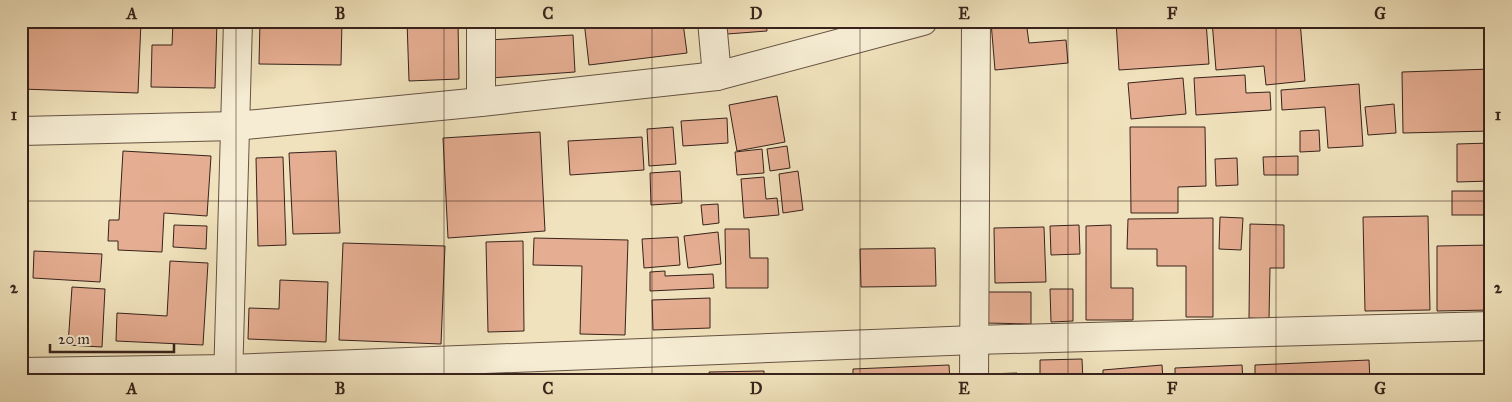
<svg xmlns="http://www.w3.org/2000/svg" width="1512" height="402" viewBox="0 0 1512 402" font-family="'IM FELL Great Primer',serif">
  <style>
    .building { fill: #e5ad91; stroke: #38231b }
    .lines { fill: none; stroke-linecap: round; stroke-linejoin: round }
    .minor-casing { stroke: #665343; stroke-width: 30 }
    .minor { stroke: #f5ecd3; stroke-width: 28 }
    .grid { fill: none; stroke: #38231b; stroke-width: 1; stroke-opacity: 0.55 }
    .neatline { fill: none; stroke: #38231b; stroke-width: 2 }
    .grid-label { font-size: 16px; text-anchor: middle; font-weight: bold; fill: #38231b }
  </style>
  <rect width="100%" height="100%" fill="#f0e2bc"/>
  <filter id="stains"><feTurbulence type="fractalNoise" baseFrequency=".004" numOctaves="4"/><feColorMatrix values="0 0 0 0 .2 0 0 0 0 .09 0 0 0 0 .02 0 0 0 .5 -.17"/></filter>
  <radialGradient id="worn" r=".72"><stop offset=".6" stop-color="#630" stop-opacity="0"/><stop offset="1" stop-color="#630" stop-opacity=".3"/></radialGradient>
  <g class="building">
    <polygon points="21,21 141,21 138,93 21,89"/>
    <polygon points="173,21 217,21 215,88 151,87 152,45 172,45"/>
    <polygon points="260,21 342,21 341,65 259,64"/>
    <polygon points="407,21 458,21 459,79 409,81"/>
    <polygon points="584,21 649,21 649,26 683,23 687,53 589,65"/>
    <polygon points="726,21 766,21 767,31 727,34"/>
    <polygon points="1026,21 1029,43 1066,40 1068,63 995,70 991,22"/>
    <polygon points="1116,21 1206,21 1209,64 1119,70"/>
    <polygon points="1212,21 1300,21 1305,81 1266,85 1264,66 1216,70"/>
    <polygon points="573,35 575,72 491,78 489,40"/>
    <polygon points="1491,69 1491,131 1403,133 1402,72"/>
    <polygon points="1245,75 1246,93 1270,92 1271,110 1196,115 1194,78"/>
    <polygon points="1183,78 1186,114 1131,119 1128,83"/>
    <polygon points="1359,84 1363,146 1328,148 1325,107 1282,110 1281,90"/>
    <polygon points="777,96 785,142 737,151 729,105"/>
    <polygon points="1394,104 1396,133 1368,135 1365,107"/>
    <polygon points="727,118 728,143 683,146 681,121"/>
    <polygon points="673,127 676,164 649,166 647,129"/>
    <polygon points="1130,127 1205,127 1206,186 1178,187 1178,213 1131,213"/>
    <polygon points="1319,130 1320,151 1300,152 1300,131"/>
    <polygon points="540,132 545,231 448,238 443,138"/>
    <polygon points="642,137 644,170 570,175 568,141"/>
    <polygon points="1491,143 1491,181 1457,182 1457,144"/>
    <polygon points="787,146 790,168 770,171 767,149"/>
    <polygon points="762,149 764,173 737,175 735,152"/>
    <polygon points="123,151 211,156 207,216 164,213 162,252 118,250 118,241 108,241 109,220 119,220"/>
    <polygon points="336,151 340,233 293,234 289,153"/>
    <polygon points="1298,156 1298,175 1264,175 1263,157"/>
    <polygon points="283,157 286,245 258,246 256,158"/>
    <polygon points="1237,158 1238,185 1216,186 1215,159"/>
    <polygon points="680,171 682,203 651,205 650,173"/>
    <polygon points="798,171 803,210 783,213 779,174"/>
    <polygon points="764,177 766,199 777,198 779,215 744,218 741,179"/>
    <rect x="1452" y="191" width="39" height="24"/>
    <polygon points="718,204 719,223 703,225 701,205"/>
    <polygon points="1428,216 1430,310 1365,311 1363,217"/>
    <polygon points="1220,217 1243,218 1241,250 1219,249"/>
    <polygon points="1213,218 1213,317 1186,317 1186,266 1157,266 1157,249 1127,249 1128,219"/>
    <polygon points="1250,224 1284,225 1284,268 1270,268 1269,319 1249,318"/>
    <polygon points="174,225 207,226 206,249 173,247"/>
    <polygon points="1079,225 1080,254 1051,255 1050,226"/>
    <polygon points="1111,225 1111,288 1133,288 1133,320 1086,320 1086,226"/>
    <polygon points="1044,227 1046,282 995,283 994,228"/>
    <polygon points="725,229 749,229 750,258 768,258 768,288 726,288"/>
    <polygon points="718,232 721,264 688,268 684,236"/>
    <polygon points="678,237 680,265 644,268 642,239"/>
    <polygon points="534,238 628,240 625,335 580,334 582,266 533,265"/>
    <polygon points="523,241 524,331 488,332 486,242"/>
    <polygon points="343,243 445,246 441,344 339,340"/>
    <polygon points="1491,245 1491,310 1437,311 1437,246"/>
    <polygon points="935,248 936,286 861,287 860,249"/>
    <polygon points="34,251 102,254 100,282 33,278"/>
    <polygon points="170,261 208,263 203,345 116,341 117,313 167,316"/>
    <polygon points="665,271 665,276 713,274 714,288 650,291 650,272"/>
    <polygon points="280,280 328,282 326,342 248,339 249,308 279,309"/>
    <polygon points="72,287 105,289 102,347 68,345"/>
    <polygon points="1050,289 1073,289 1073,321 1051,322"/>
    <polygon points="987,292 1031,292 1031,324 986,323"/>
    <polygon points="710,298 710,328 653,330 652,300"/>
    <polygon points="1082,359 1083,381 1040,381 1040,360"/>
    <polygon points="1369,360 1370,381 1255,381 1255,365"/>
    <polygon points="949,365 950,381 853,381 853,369"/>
    <polygon points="1162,365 1163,381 1103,381 1103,370"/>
    <polygon points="1242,365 1243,381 1175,381 1175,368"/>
    <polygon points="764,371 764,381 709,381 709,372"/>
    <polygon points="1017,373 1017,381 986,381 985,374"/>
    <polygon points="565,375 565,381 519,381 518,377"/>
  </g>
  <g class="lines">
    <g class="minor-casing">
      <g id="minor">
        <polyline points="712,21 717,76"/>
        <polyline points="481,102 481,21"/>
        <polyline points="21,131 236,126 481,102 717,76 923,21"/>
        <polyline points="21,372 229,369 975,340 1491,326"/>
        <polyline points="228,381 238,21"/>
        <polyline points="974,381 976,21"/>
      </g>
    </g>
    <use href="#minor" class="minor"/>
  </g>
  <path class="grid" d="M236,21V381M444,21V381M652,21V381M860,21V381M1068,21V381M1276,21V381M21,201H1491"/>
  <rect width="1512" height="402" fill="none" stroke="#f0e2bc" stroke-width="55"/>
  <path d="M50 344v8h124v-8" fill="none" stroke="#38231b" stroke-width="2.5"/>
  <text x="58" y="344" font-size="15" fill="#38231b" stroke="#f5ecd3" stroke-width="4" paint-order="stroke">20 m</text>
  <rect x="28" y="28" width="1456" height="346" class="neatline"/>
  <g class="grid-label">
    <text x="132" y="19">A</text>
    <text x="340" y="19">B</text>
    <text x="548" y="19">C</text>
    <text x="756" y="19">D</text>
    <text x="964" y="19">E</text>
    <text x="1172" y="19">F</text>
    <text x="1380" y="19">G</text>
    <text x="14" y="120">1</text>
    <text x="1498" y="120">1</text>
    <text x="14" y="293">2</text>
    <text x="1498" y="293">2</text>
    <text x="132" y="394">A</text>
    <text x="340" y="394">B</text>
    <text x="548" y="394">C</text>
    <text x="756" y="394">D</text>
    <text x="964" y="394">E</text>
    <text x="1172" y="394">F</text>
    <text x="1380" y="394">G</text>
  </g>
  <rect width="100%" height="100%" filter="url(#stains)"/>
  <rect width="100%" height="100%" fill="url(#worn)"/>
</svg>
